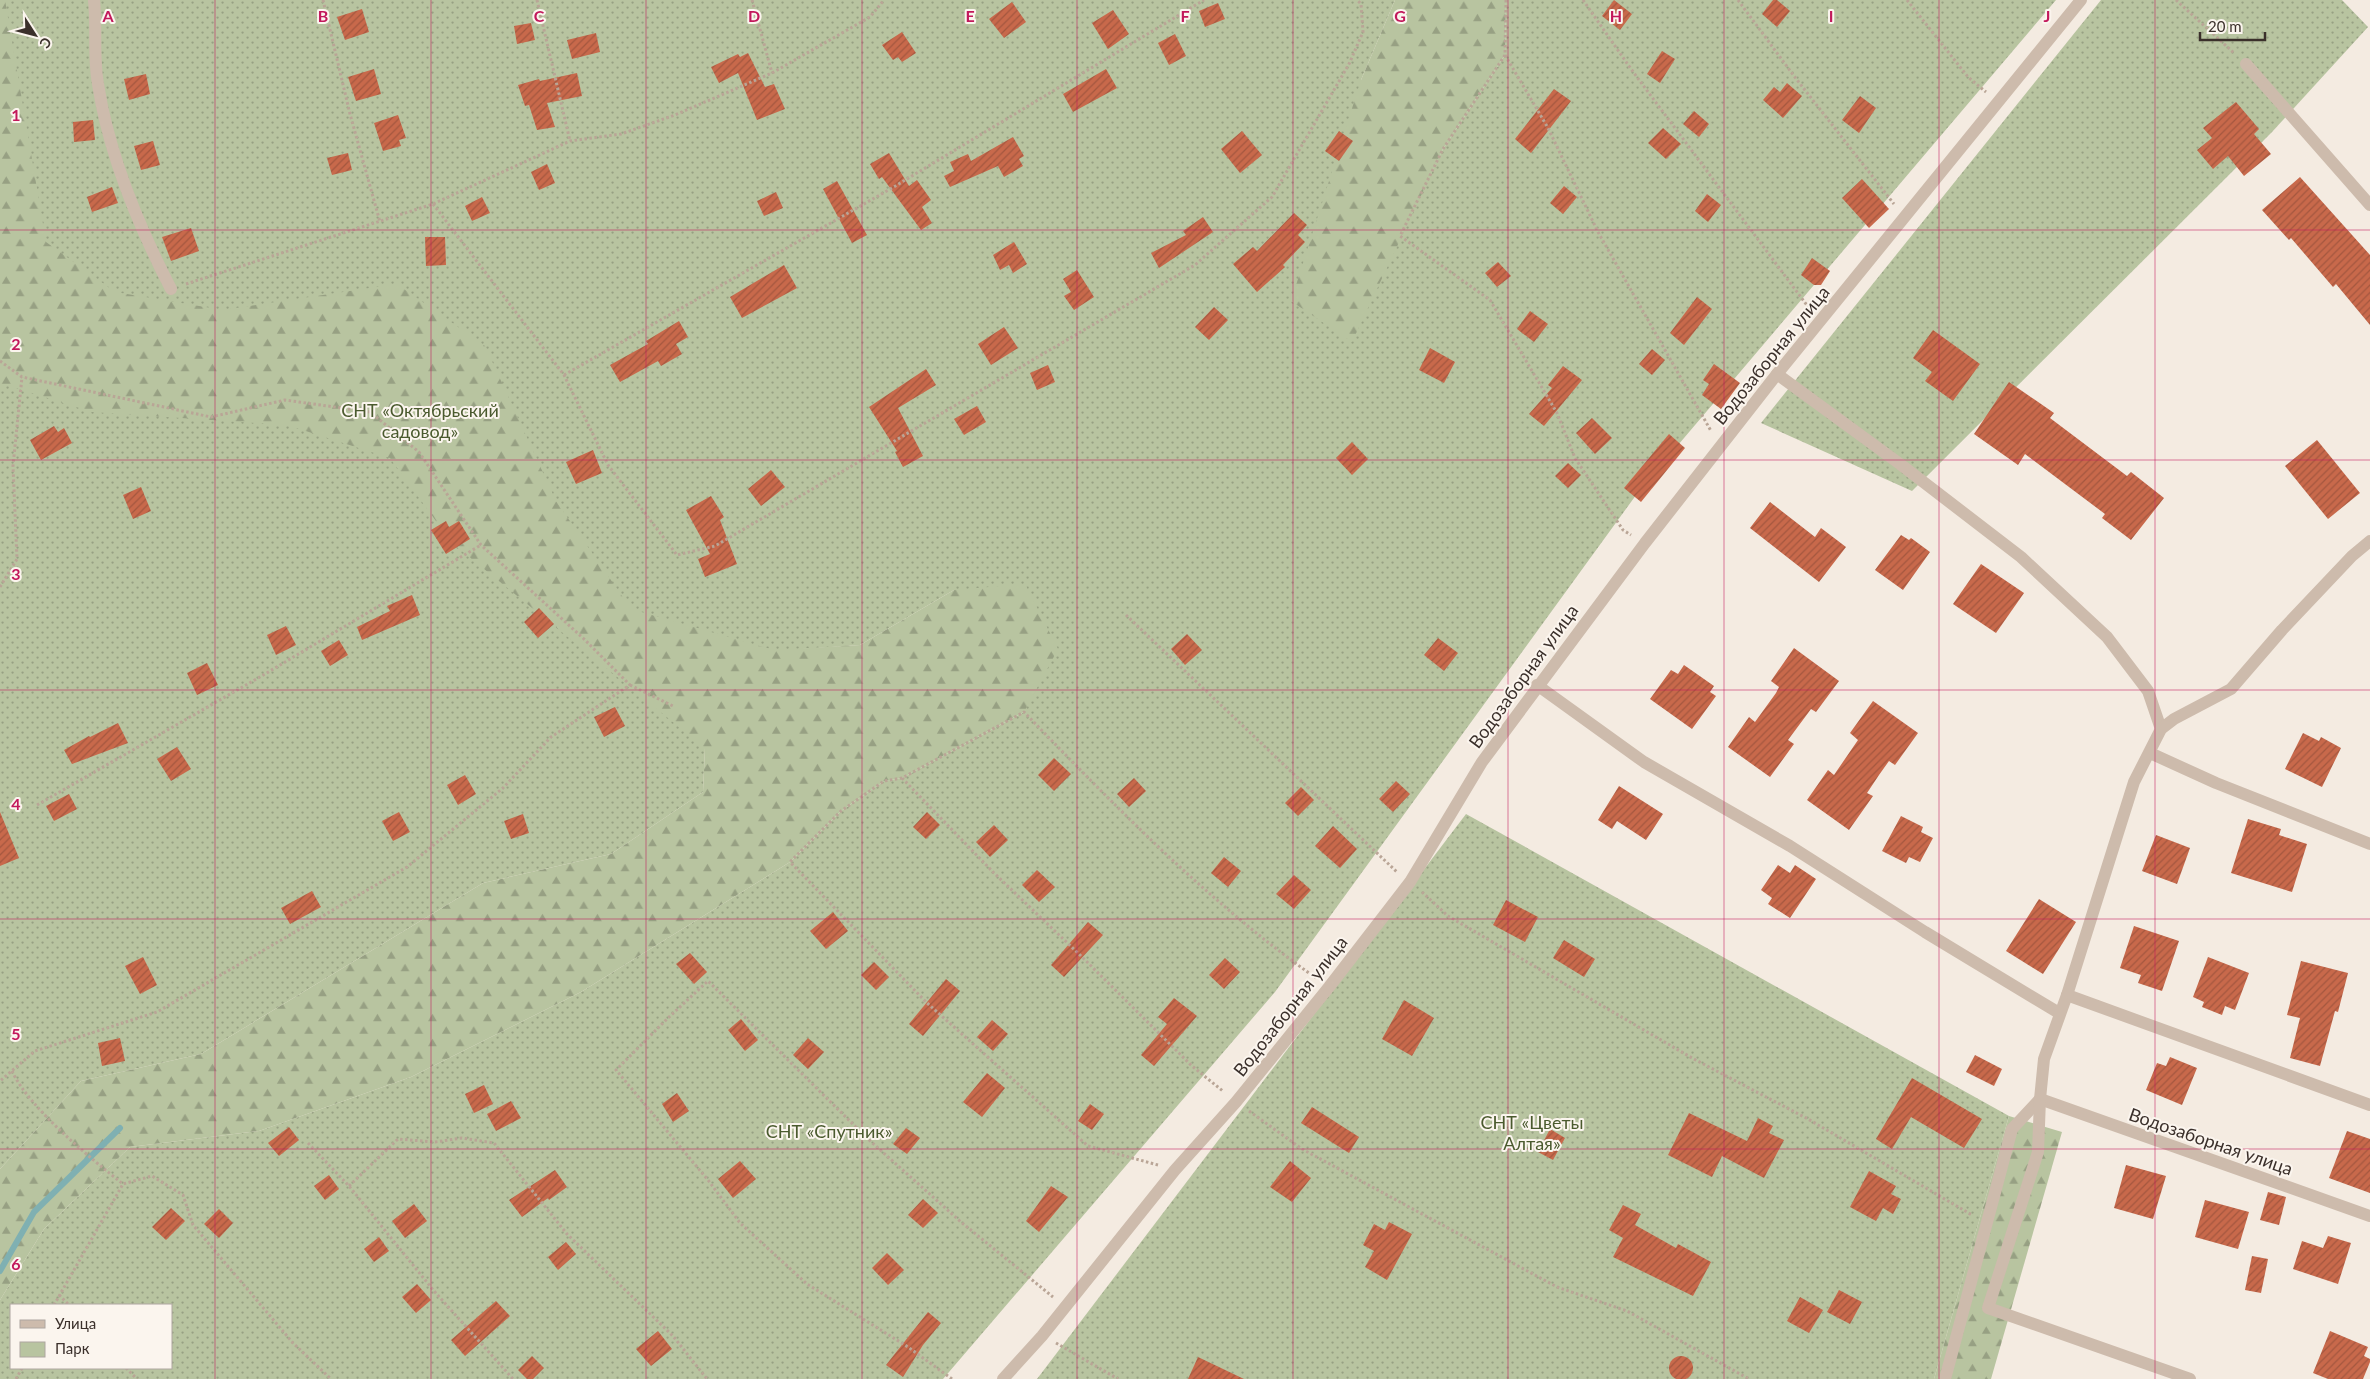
<svg xmlns="http://www.w3.org/2000/svg" width="2370" height="1379" viewBox="0 0 2370 1379" font-family="Lato,sans-serif">
  <style>
    .green { fill: url(#green-dots); fill-rule: evenodd }
    .forest { fill: url(#forest-firs) }
    .lines { fill: none; stroke-linecap: round; stroke-linejoin: round }
    .stream { stroke: #7fb0b2; stroke-width: 6 }
    .building { fill: url(#building-hatch) }
    .path { stroke: #b9a596; stroke-width: 3; stroke-dasharray: 2.5 2.5; stroke-linecap: butt }
    .minor { stroke: #cdbbac; stroke-width: 12 }
    .grid { fill: none; stroke: #c2185b; stroke-width: 1; stroke-opacity: 0.55 }
    .labels { text-anchor: middle; dominant-baseline: central; stroke-width: 4; stroke-linejoin: round; paint-order: stroke }
    .street-label { font-size: 18px; fill: #3b302b; stroke: #fbf5ee }
    .park-label { font-size: 18px; fill: #4a5a2e; stroke: #fbf5ee }
    .grid-label { font-size: 16px; text-anchor: middle; font-weight: bold; fill: #c2185b; stroke: #fbf5ee; stroke-width: 4; stroke-linejoin: round; paint-order: stroke }
  </style>
  <defs>
    <pattern id="green-dots" width="8" height="8" patternUnits="userSpaceOnUse" patternTransform="scale(1.25)"><rect width="8" height="8" fill="#b8c4a0"/><path d="M2 2h.1M6 6h.1" fill="none" stroke="#97a083" stroke-width="1.8" stroke-linecap="round"/></pattern>
    <pattern id="forest-firs" width="22" height="20" patternUnits="userSpaceOnUse" patternTransform="scale(1.25)"><rect width="22" height="20" fill="#b8c4a0"/><path d="M5 1l3.5 6h-7zM16 11l3.5 6h-7z" fill="#97a083"/></pattern>
    <pattern id="building-hatch" width="6" height="6" patternUnits="userSpaceOnUse" patternTransform="scale(1.25)"><rect width="6" height="6" fill="#c8694b"/><path d="M-1 1l2-2M0 6l6-6M5 7l2-2" fill="none" stroke="#a4573f"/></pattern>
  </defs>
  <rect width="100%" height="100%" fill="#f4ebe1"/>
  <g class="green">
    <path d="M0,0H1395L1361,80L1400,236L1443,149L1505,55L1506,0H2056L1639,491L1275,992L943,1379H0V1300L44,1229L130,1147L259,1131L411,1077L581,992L790,862L841,811L884,781L902,778L1024,712L954,590L860,645L774,651L705,748L703,792L611,854L483,883L201,1054L81,1081L0,1169ZM11,1305H171V1368H11Z"/>
    <polygon points="2101,0 2342,0 2368,27 2272,132 1912,491 1761,423"/>
    <polygon points="1466,814 2009,1116 1934,1379 1037,1379"/>
  </g>
  <g class="forest">
    <polygon points="0,0 5,0 46,242 115,292 223,310 397,284 485,346 556,501 631,609 774,650 860,645 954,590 1025,584 1058,649 1024,712 902,778 884,781 841,811 790,862 581,992 411,1077 259,1131 130,1147 44,1229 0,1300 0,1169 81,1081 201,1054 483,883 611,854 703,792 705,748 452,543 390,458 287,425 92,412 0,383"/>
    <polygon points="1395,0 1506,0 1505,55 1443,149 1352,342 1291,301 1361,80"/>
    <polygon points="2009,1116 2062,1132 1991,1379 1934,1379"/>
  </g>
  <g class="lines">
    <polyline class="stream" points="0,1271 34,1212 120,1128"/>
  </g>
  <g class="building">
    <polygon points="1614,0 1632,14 1620,30 1602,16"/>
    <polygon points="1773,0 1777,0 1790,11 1777,27 1762,14"/>
    <polygon points="1012,2 1026,22 1004,38 989,19"/>
    <polygon points="1218,3 1225,19 1205,27 1199,11"/>
    <polygon points="362,9 369,32 345,40 337,17"/>
    <polygon points="1113,10 1129,34 1108,49 1092,23"/>
    <polygon points="531,23 535,40 517,44 514,26"/>
    <polygon points="902,32 916,53 902,62 898,57 893,60 882,45"/>
    <polygon points="596,33 600,52 572,59 567,40"/>
    <polygon points="1175,34 1186,56 1169,65 1158,43"/>
    <polygon points="1662,51 1675,59 1660,83 1647,74"/>
    <polygon points="748,53 765,87 774,84 785,109 757,120 738,73 719,83 711,67 738,54 740,57"/>
    <polygon points="374,69 381,94 356,101 348,77"/>
    <polygon points="1106,69 1117,88 1073,112 1063,94"/>
    <polygon points="577,73 582,96 547,103 555,127 537,130 529,105 525,106 518,85 539,79 540,81"/>
    <polygon points="146,74 150,94 129,100 124,79"/>
    <polygon points="1787,83 1802,96 1783,118 1763,100 1774,87 1780,92"/>
    <polygon points="1554,89 1571,101 1531,153 1515,139"/>
    <polygon points="1860,96 1876,108 1859,133 1842,120"/>
    <polygon points="2236,102 2259,129 2254,134 2271,154 2244,176 2228,156 2213,169 2197,150 2212,138 2203,128"/>
    <polygon points="1694,111 1709,124 1699,137 1683,124"/>
    <polygon points="398,115 406,138 399,140 401,146 383,151 374,123"/>
    <polygon points="93,120 95,140 74,142 73,122"/>
    <polygon points="1663,128 1681,144 1666,159 1648,143"/>
    <polygon points="1242,131 1262,155 1240,173 1221,149"/>
    <polygon points="1339,131 1353,141 1339,161 1325,151"/>
    <polygon points="1013,137 1024,156 1019,159 1023,166 1004,177 998,166 950,187 944,176 954,171 950,162 968,154 971,161"/>
    <polygon points="153,141 160,165 141,170 134,146"/>
    <polygon points="348,153 352,170 332,175 327,158"/>
    <polygon points="889,153 909,186 917,180 931,200 922,207 932,223 921,230 882,177 879,179 870,164"/>
    <polygon points="547,164 555,183 539,190 531,172"/>
    <polygon points="2300,177 2370,255 2370,325 2336,284 2333,287 2291,238 2289,240 2262,210"/>
    <polygon points="1862,179 1889,209 1869,228 1842,198"/>
    <polygon points="837,181 867,235 852,243 823,189"/>
    <polygon points="1564,186 1577,197 1563,214 1550,203"/>
    <polygon points="112,187 118,203 92,212 87,197"/>
    <polygon points="776,192 783,208 764,216 757,201"/>
    <polygon points="1707,194 1721,205 1708,222 1695,211"/>
    <polygon points="482,197 490,213 472,221 465,206"/>
    <polygon points="1294,213 1307,225 1298,235 1305,242 1283,265 1285,267 1257,292 1233,264 1253,247 1257,251"/>
    <polygon points="1203,217 1213,232 1159,268 1151,253 1186,235 1183,231"/>
    <polygon points="191,228 199,251 171,261 162,237"/>
    <polygon points="425,237 445,237 446,265 426,266"/>
    <polygon points="1014,242 1027,264 1013,273 1009,265 1000,270 993,255"/>
    <polygon points="1812,258 1830,271 1821,285 1814,285 1801,275"/>
    <polygon points="1498,262 1511,276 1497,287 1485,273"/>
    <polygon points="784,265 797,288 742,318 730,297"/>
    <polygon points="1077,270 1094,297 1074,310 1064,296 1071,292 1063,279"/>
    <polygon points="1697,297 1712,309 1684,345 1670,333"/>
    <polygon points="1214,307 1228,320 1209,340 1195,327"/>
    <polygon points="1530,311 1548,324 1534,342 1517,329"/>
    <polygon points="679,321 688,337 676,344 682,354 661,366 658,361 620,382 610,365 648,344 646,341"/>
    <polygon points="1004,327 1018,348 991,365 978,344"/>
    <polygon points="1933,330 1980,364 1953,401 1925,381 1932,372 1913,358"/>
    <polygon points="1430,348 1455,362 1444,383 1419,370"/>
    <polygon points="1652,349 1665,360 1652,375 1639,364"/>
    <polygon points="1714,364 1740,383 1721,409 1702,395 1709,384 1703,380"/>
    <polygon points="1048,365 1055,382 1037,390 1030,373"/>
    <polygon points="1563,366 1582,380 1544,426 1529,414 1552,388 1548,385"/>
    <polygon points="926,369 936,385 898,408 923,456 903,467 895,452 897,451 869,407"/>
    <polygon points="2009,382 2054,413 2050,418 2127,476 2131,472 2164,498 2131,540 2102,518 2105,514 2025,454 2018,465 1974,434"/>
    <polygon points="977,406 986,422 964,435 954,419"/>
    <polygon points="1592,418 1612,438 1595,454 1576,433"/>
    <polygon points="54,426 58,432 64,428 72,443 41,460 30,440"/>
    <polygon points="1669,434 1685,448 1641,502 1624,488"/>
    <polygon points="2317,440 2360,493 2328,519 2285,466"/>
    <polygon points="1352,442 1368,459 1352,475 1336,458"/>
    <polygon points="593,450 602,473 576,484 566,462"/>
    <polygon points="1568,463 1581,475 1568,488 1555,476"/>
    <polygon points="771,470 785,487 761,506 748,489"/>
    <polygon points="141,487 151,511 133,519 123,495"/>
    <polygon points="711,496 724,517 720,520 737,564 705,577 698,559 710,554 686,510"/>
    <polygon points="1770,502 1815,537 1821,528 1846,547 1819,582 1750,528"/>
    <polygon points="446,521 449,527 459,521 470,539 446,554 431,530"/>
    <polygon points="1901,535 1909,540 1911,538 1930,552 1903,590 1875,570"/>
    <polygon points="1981,564 2024,593 1996,633 1953,604"/>
    <polygon points="412,595 420,615 362,640 357,627 390,611 387,606"/>
    <polygon points="539,608 554,624 538,638 524,622"/>
    <polygon points="286,626 296,645 276,655 267,635"/>
    <polygon points="1187,634 1202,650 1185,665 1171,649"/>
    <polygon points="1438,638 1458,653 1444,671 1424,655"/>
    <polygon points="339,640 348,655 330,666 321,651"/>
    <polygon points="1794,648 1839,681 1816,712 1811,709 1788,740 1794,744 1770,777 1728,747 1749,717 1755,722 1776,693 1779,687 1771,681"/>
    <polygon points="207,663 218,685 197,695 187,673"/>
    <polygon points="1684,665 1714,686 1710,692 1716,696 1692,729 1650,699 1671,670 1678,674"/>
    <polygon points="1873,701 1918,733 1895,765 1889,761 1879,775 1867,793 1873,796 1849,830 1807,800 1828,770 1834,775 1858,740 1850,733"/>
    <polygon points="615,707 625,726 604,737 594,717"/>
    <polygon points="118,723 128,743 72,764 64,750 89,736 90,737"/>
    <polygon points="2303,733 2319,741 2321,737 2341,748 2322,787 2285,769"/>
    <polygon points="177,747 191,769 171,781 157,759"/>
    <polygon points="1054,758 1071,774 1054,791 1038,775"/>
    <polygon points="465,775 476,794 458,805 447,785"/>
    <polygon points="1134,778 1146,791 1129,807 1117,794"/>
    <polygon points="1396,781 1410,794 1393,812 1379,799"/>
    <polygon points="1619,786 1663,814 1646,840 1617,821 1612,829 1598,820"/>
    <polygon points="1301,787 1314,800 1298,816 1285,803"/>
    <polygon points="69,794 77,809 54,821 46,806"/>
    <polygon points="0,812 19,858 0,866"/>
    <polygon points="399,812 410,832 393,841 382,821"/>
    <polygon points="927,812 940,825 926,839 913,827"/>
    <polygon points="523,814 529,833 511,839 504,821"/>
    <polygon points="1901,816 1923,827 1921,832 1933,838 1920,862 1909,857 1906,863 1882,851"/>
    <polygon points="2248,819 2281,829 2279,835 2307,844 2292,892 2231,873"/>
    <polygon points="994,825 1008,840 990,857 976,842"/>
    <polygon points="1333,826 1357,849 1340,868 1315,846"/>
    <polygon points="2156,835 2190,848 2177,884 2142,871"/>
    <polygon points="1224,857 1241,871 1228,887 1211,873"/>
    <polygon points="1778,865 1790,873 1795,865 1816,879 1790,918 1768,904 1772,898 1761,890"/>
    <polygon points="1037,870 1055,887 1039,902 1022,885"/>
    <polygon points="1294,875 1311,890 1294,909 1276,894"/>
    <polygon points="312,891 321,907 290,924 281,908"/>
    <polygon points="2039,899 2076,922 2043,974 2006,951"/>
    <polygon points="1506,900 1538,917 1525,942 1493,925"/>
    <polygon points="833,912 848,931 826,949 810,931"/>
    <polygon points="1088,922 1103,935 1064,977 1051,965"/>
    <polygon points="2134,926 2179,941 2162,991 2138,983 2141,975 2120,968"/>
    <polygon points="1564,940 1595,959 1584,977 1553,958"/>
    <polygon points="690,953 707,972 694,984 676,964"/>
    <polygon points="143,957 157,985 140,994 125,966"/>
    <polygon points="2208,957 2249,973 2235,1010 2225,1006 2222,1015 2202,1007 2204,1002 2193,997"/>
    <polygon points="1225,958 1240,972 1224,989 1209,975"/>
    <polygon points="2301,961 2348,973 2338,1012 2335,1011 2320,1066 2290,1058 2300,1018 2287,1015"/>
    <polygon points="874,962 889,977 876,990 861,975"/>
    <polygon points="946,979 960,991 923,1036 909,1024"/>
    <polygon points="1174,998 1197,1016 1154,1066 1141,1055 1167,1024 1158,1017"/>
    <polygon points="1404,1000 1434,1018 1412,1056 1382,1039"/>
    <polygon points="741,1019 758,1040 745,1051 728,1030"/>
    <polygon points="992,1020 1008,1034 993,1051 977,1037"/>
    <polygon points="120,1038 125,1061 102,1066 98,1043"/>
    <polygon points="808,1038 824,1052 808,1069 793,1055"/>
    <polygon points="1975,1055 2002,1069 1994,1086 1966,1072"/>
    <polygon points="2170,1057 2197,1068 2182,1105 2146,1090 2157,1063 2166,1066"/>
    <polygon points="987,1073 1005,1088 982,1117 963,1102"/>
    <polygon points="1912,1078 1982,1119 1964,1148 1911,1117 1892,1149 1876,1139"/>
    <polygon points="484,1085 493,1104 474,1113 465,1094"/>
    <polygon points="677,1093 689,1111 673,1122 662,1104"/>
    <polygon points="511,1101 521,1118 496,1131 487,1114"/>
    <polygon points="1090,1104 1104,1114 1092,1130 1078,1121"/>
    <polygon points="1312,1107 1359,1137 1349,1153 1301,1123"/>
    <polygon points="1689,1113 1747,1141 1758,1118 1773,1126 1769,1133 1784,1140 1764,1178 1722,1156 1712,1177 1668,1155"/>
    <polygon points="289,1127 299,1140 279,1156 268,1143"/>
    <polygon points="906,1128 920,1138 907,1154 893,1144"/>
    <polygon points="1550,1129 1565,1138 1553,1160 1538,1152"/>
    <polygon points="2347,1131 2370,1139 2370,1193 2329,1178"/>
    <polygon points="740,1161 756,1179 733,1198 718,1179"/>
    <polygon points="1290,1161 1311,1178 1292,1202 1270,1187"/>
    <polygon points="2126,1165 2166,1176 2153,1219 2114,1208"/>
    <polygon points="555,1170 567,1187 549,1200 548,1198 522,1217 509,1200"/>
    <polygon points="1869,1171 1896,1186 1891,1194 1901,1199 1893,1214 1883,1208 1876,1221 1850,1207"/>
    <polygon points="329,1175 339,1189 325,1200 314,1186"/>
    <polygon points="1051,1186 1068,1197 1039,1232 1026,1221"/>
    <polygon points="2268,1192 2286,1197 2279,1225 2260,1220"/>
    <polygon points="923,1199 938,1213 923,1228 908,1215"/>
    <polygon points="2205,1200 2249,1212 2238,1249 2195,1237"/>
    <polygon points="414,1204 427,1221 405,1238 392,1221"/>
    <polygon points="1623,1205 1641,1214 1635,1225 1676,1248 1678,1244 1711,1262 1693,1296 1613,1257 1623,1238 1609,1230"/>
    <polygon points="171,1208 185,1221 166,1240 152,1227"/>
    <polygon points="219,1209 233,1223 219,1238 204,1224"/>
    <polygon points="1389,1222 1412,1234 1387,1280 1365,1267 1374,1251 1363,1245 1374,1224 1385,1230"/>
    <polygon points="2328,1236 2351,1243 2338,1284 2293,1269 2302,1241 2323,1248"/>
    <polygon points="379,1237 389,1251 374,1262 364,1249"/>
    <polygon points="566,1242 576,1254 558,1270 548,1257"/>
    <polygon points="887,1253 904,1270 888,1285 872,1268"/>
    <polygon points="2252,1256 2268,1259 2261,1293 2245,1290"/>
    <polygon points="417,1284 431,1300 416,1313 402,1297"/>
    <polygon points="1839,1290 1862,1302 1850,1324 1827,1312"/>
    <polygon points="1800,1297 1823,1310 1809,1333 1787,1321"/>
    <polygon points="496,1301 510,1316 465,1356 451,1340"/>
    <polygon points="928,1312 941,1323 923,1345 903,1377 886,1365"/>
    <polygon points="658,1331 672,1349 651,1366 636,1349"/>
    <polygon points="2330,1331 2368,1347 2364,1356 2370,1359 2370,1362 2363,1379 2328,1379 2313,1373"/>
    <circle cx="1681" cy="1368" r="12"/>
    <polygon points="532,1356 544,1368 533,1379 527,1379 518,1370"/>
    <polygon points="1198,1357 1244,1379 1188,1379"/>
  </g>
  <g class="lines">
    <g class="path">
      <polyline points="323,0 350,114 380,222"/>
      <polyline points="537,0 570,141"/>
      <polyline points="752,0 772,73"/>
      <polyline points="1506,0 1505,55 1443,149 1400,236 1490,300 1557,413 1575,458 1623,530 1631,535"/>
      <polyline points="1583,0 1631,69 1809,308"/>
      <polyline points="1738,0 1794,76 1894,204"/>
      <polyline points="1907,0 1968,77 1986,92"/>
      <polyline points="2176,0 2234,53"/>
      <polyline points="1505,55 1548,128 1598,232 1711,431"/>
      <polyline points="433,204 564,375 608,465 677,555 715,546 1195,265 1272,197 1349,64 1363,32 1361,4 1357,0"/>
      <polyline points="186,284 433,204 570,141 621,134 675,115 772,73 870,17 884,0"/>
      <polyline points="0,361 22,377 211,417 285,400 370,412 419,452 481,545 584,639 630,685 551,737 503,788 407,867 157,1012 35,1051 0,1081"/>
      <polyline points="564,375 892,188 1204,0"/>
      <polyline points="0,587 17,559 13,466 22,377"/>
      <polyline points="1126,615 1398,873"/>
      <polyline points="630,685 673,706"/>
      <polyline points="902,778 993,872 1079,954 1192,1066 1224,1092"/>
      <polyline points="37,805 265,674 481,545"/>
      <polyline points="1422,892 1448,916 1692,1058 1808,1119 1972,1215"/>
      <path d="M12,1071C29,1108 90,1158 123,1184"/>
      <polyline points="1249,1111 1302,1149 1557,1287 1627,1311 1749,1379"/>
      <polyline points="308,1143 349,1186 434,1291 513,1379"/>
      <path d="M1158,1165L1088,1146L927,1003L790,862L841,811L884,781L902,778L1024,712C1116,807 1208,902 1316,978"/>
      <polyline points="349,1186 398,1139 435,1142 462,1138 494,1143 567,1234 673,1336 707,1379"/>
      <polyline points="59,1295 69,1305"/>
      <polyline points="54,1305 123,1184 152,1176 183,1195 193,1225 293,1343 331,1379"/>
      <polyline points="1056,1343 1118,1379"/>
      <polyline points="126,1368 137,1379"/>
      <polyline points="16,1379 22,1368"/>
      <polyline points="952,1379 908,1347 807,1284 740,1223 708,1180 616,1070 668,1018 708,981 868,1139 961,1222 1053,1297"/>
    </g>
    <g class="minor">
      <path d="M94,0C97,28 93,57 98,84C109,156 138,225 171,289"/>
      <polyline points="2246,64 2370,205"/>
      <polyline points="1777,374 1900,464 2021,557 2107,637 2148,691 2161,729"/>
      <polyline points="1537,685 1644,762 1790,846 1925,932 2059,1013"/>
      <polyline points="2150,753 2216,783 2370,844"/>
      <polyline points="2067,995 2370,1105"/>
      <polyline points="2040,1099 2370,1216"/>
      <polyline points="1003,1379 1042,1336 1175,1170 1236,1102 1329,987 1410,882 1482,762 1645,543 1777,374 2081,0"/>
      <polyline points="1945,1379 2012,1129 2040,1099"/>
      <polyline points="2190,1379 1988,1308 2038,1152 2040,1099 2044,1059 2067,995 2134,782 2161,729 2174,719 2231,689 2282,630 2352,556 2370,541"/>
    </g>
  </g>
  <path class="grid" d="M215,0V1379M431,0V1379M646,0V1379M862,0V1379M1077,0V1379M1293,0V1379M1508,0V1379M1724,0V1379M1939,0V1379M2155,0V1379M0,230H2370M0,460H2370M0,690H2370M0,919H2370M0,1149H2370"/>
  <g class="labels">
    <g class="street-label">
      <text transform="translate(1771 355) rotate(-51)">Водозаборная улица</text>
      <text transform="translate(1523 676) rotate(-54)">Водозаборная улица</text>
      <text transform="translate(1290 1006) rotate(-52)">Водозаборная улица</text>
      <text transform="translate(2211 1141) rotate(19)">Водозаборная улица</text>
    </g>
    <g class="park-label">
      <text x="420" y="410">СНТ «Октябрьский<tspan x="420" dy="21">садовод»</tspan></text>
      <text x="1532" y="1122">СНТ «Цветы<tspan x="1532" dy="21">Алтая»</tspan></text>
      <text x="829" y="1131">СНТ «Спутник»</text>
    </g>
  </g>
  <g class="grid-label">
    <text x="108" y="22">A</text>
    <text x="323" y="22">B</text>
    <text x="539" y="22">C</text>
    <text x="754" y="22">D</text>
    <text x="970" y="22">E</text>
    <text x="1185" y="22">F</text>
    <text x="1400" y="22">G</text>
    <text x="1616" y="22">H</text>
    <text x="1831" y="22">I</text>
    <text x="2047" y="22">J</text>
    <text x="16" y="121">1</text>
    <text x="16" y="350">2</text>
    <text x="16" y="580">3</text>
    <text x="16" y="810">4</text>
    <text x="16" y="1040">5</text>
    <text x="16" y="1270">6</text>
  </g>
  <rect x="10" y="1304" width="162" height="65" fill="#fbf5ee" stroke="#aea6a0"/>
  <rect x="20" y="1320" width="25" height="8" fill="#cdbbac" stroke="#aea6a0"/>
  <text x="55" y="1329" font-size="15" fill="#3b302b">Улица</text>
  <rect x="20" y="1342" width="25" height="15" fill="#b8c4a0" stroke="#aea6a0"/>
  <text x="55" y="1354" font-size="15" fill="#3b302b">Парк</text>
  <g transform="translate(35 35) rotate(126)" stroke="#fbf5ee" stroke-width="4" paint-order="stroke">
  <path d="M0-4L9 19L0 12L-9 19Z" fill="#3b302b"/>
  <text y="-8" font-size="14" font-weight="bold" text-anchor="middle" fill="#3b302b">С</text>
  </g>
  <path d="M2200 32v8h65v-8" fill="none" stroke="#3b302b" stroke-width="2.5"/>
  <text x="2208" y="32" font-size="15" fill="#3b302b" stroke="#fbf5ee" stroke-width="4" paint-order="stroke">20 m</text>
</svg>
